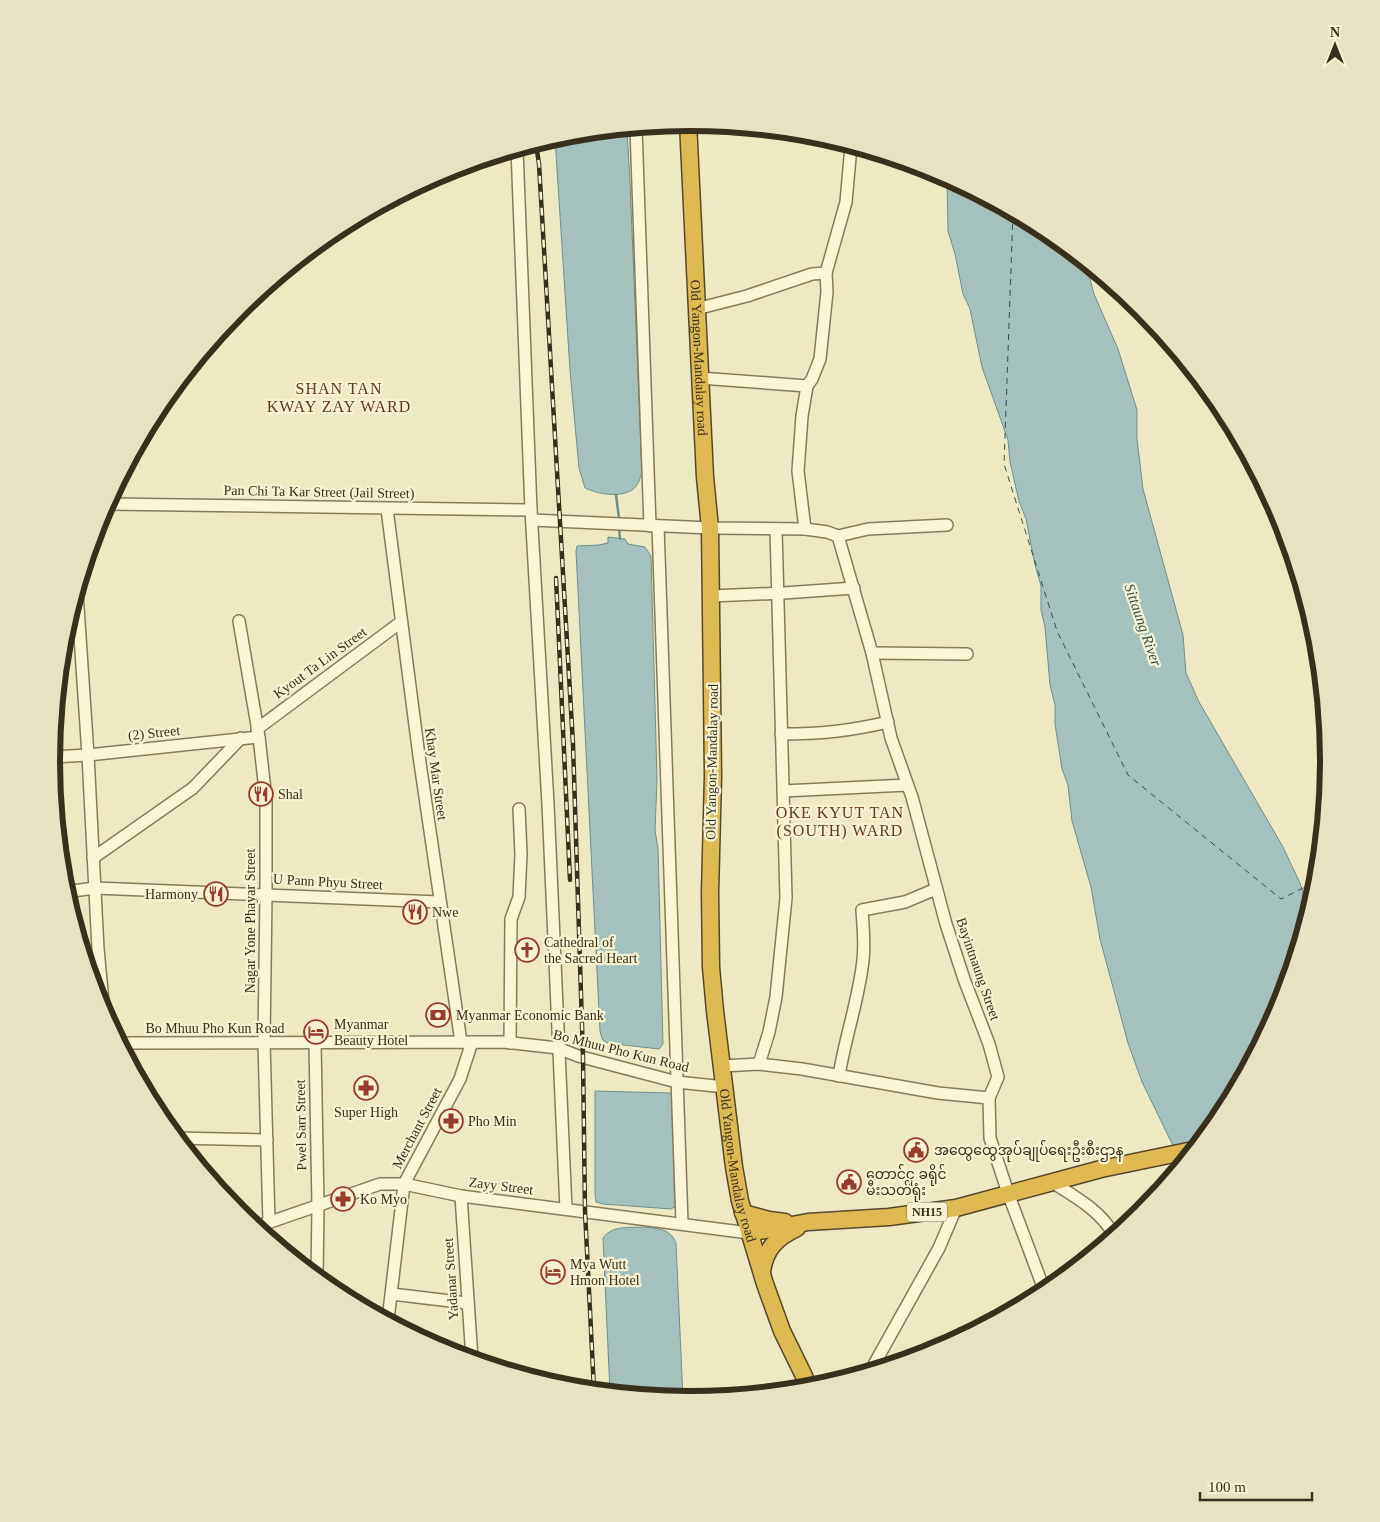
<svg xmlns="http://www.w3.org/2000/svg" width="1380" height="1522" viewBox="0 0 1380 1522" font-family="'Times New Roman','Noto Sans Myanmar',serif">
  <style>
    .water { fill: #a5c1be; stroke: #6b8f8d }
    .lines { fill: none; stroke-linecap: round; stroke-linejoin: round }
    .stream { stroke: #6b8f8d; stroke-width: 2.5 }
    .ferry { stroke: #2d5358; stroke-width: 1; stroke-dasharray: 6 5; stroke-linecap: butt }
    .minor-casing { stroke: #887b59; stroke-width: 14 }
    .highway-casing { stroke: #56482d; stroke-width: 19 }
    .minor { stroke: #f9f5d5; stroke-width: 11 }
    .highway { stroke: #dfba52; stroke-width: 16 }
    .rail-casing { stroke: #382f1d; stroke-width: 4.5 }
    .rail { stroke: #f6f2d2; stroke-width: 2.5; stroke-dasharray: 8; stroke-linecap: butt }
    .labels { text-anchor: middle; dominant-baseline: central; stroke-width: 4.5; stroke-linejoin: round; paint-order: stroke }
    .shield { fill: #f6f2d2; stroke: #716a53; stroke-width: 1 }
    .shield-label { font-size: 12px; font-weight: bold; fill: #382f1d }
    .street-label { font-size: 14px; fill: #382f1d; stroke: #f6f2d2 }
    .poi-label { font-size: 14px; fill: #382f1d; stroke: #f6f2d2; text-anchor: start }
    .water-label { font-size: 15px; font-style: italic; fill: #2d5358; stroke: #f6f2d2 }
    .quarter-label { font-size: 16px; letter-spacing: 1px; fill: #65391c; stroke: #f6f2d2 }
    .rim { fill: none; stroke: #382f1d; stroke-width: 6 }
  </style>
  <rect width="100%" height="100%" fill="#eee9c2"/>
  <g class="water">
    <path d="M627,129L630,183L642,472C640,479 638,486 632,490C619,498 598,494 585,488L579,468L570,370L555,138L566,134Z"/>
    <polygon points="947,178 1045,230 1086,264 1094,294 1118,349 1137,410 1137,439 1143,489 1183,635 1186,673 1199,702 1283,847 1300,883 1309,910 1280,1006 1221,1116 1182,1164 1142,1082 1128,1043 1100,939 1091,887 1072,821 1068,785 1062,769 1055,724 1055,705 1050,685 1045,627 1041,610 1041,586 1035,565 1026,519 1019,501 1010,462 1008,440 982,367 970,309 963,294 955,254 948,231"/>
    <polygon points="608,537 625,539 628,544 645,547 651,556 657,780 655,831 658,848 663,1044 659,1049 607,1043 602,1039 600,1031 576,551 577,546 599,545 608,543"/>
    <polygon points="595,1091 670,1093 673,1096 678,1205 671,1209 603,1204 596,1202 595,1193"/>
    <path d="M644,1227C658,1229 670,1228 676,1243L683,1399L610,1392L603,1238C612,1225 630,1228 644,1227Z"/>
  </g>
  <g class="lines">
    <g class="stream">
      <polyline points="616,495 619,518"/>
      <polyline points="619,528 620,539"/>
    </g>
    <polyline class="ferry" points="1013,213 1004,464 1057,631 1128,775 1281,899 1317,881"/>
    <g class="minor-casing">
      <g id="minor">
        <polyline points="636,128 650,526"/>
        <polyline points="517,149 531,510 548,804 566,1209"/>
        <polyline points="696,309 747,296 812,274 826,273"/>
        <polyline points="700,378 807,386"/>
        <polyline points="107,504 531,510"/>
        <polyline points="387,509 419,756 461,1042"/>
        <polyline points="532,520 710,528 805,529 827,532 838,536 868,529 947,525"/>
        <polyline points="658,526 682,1223"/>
        <polyline points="805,529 798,471 802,416 807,386 812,379 820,359 827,292 826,273 846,202 851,146"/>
        <polyline points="838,536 872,653 891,738 912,797 946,924 964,979 989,1044 998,1077 989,1098 990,1138 1008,1193 1045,1292"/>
        <polyline points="77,592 88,755 98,949 104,1013"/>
        <polyline points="711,596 784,593 854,588"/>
        <polyline points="239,621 259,737 266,799 266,894 264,1043 269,1222"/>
        <polyline points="872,653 967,654"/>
        <polyline points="257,729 401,622"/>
        <path d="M781,734C820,734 850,731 888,722"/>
        <polyline points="52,757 88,755 259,737"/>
        <polyline points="783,791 907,785"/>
        <polyline points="93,858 193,788 241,738"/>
        <polyline points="65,892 95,888 439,902"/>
        <polyline points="120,1043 503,1042 558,1048 578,1056 677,1082 725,1087"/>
        <polyline points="315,1043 318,1206 317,1277"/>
        <polyline points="510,1043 511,919 519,897 521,854 519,809"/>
        <polyline points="759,1064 769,1032 776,997 786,898 776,529"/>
        <polyline points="722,1066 759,1064 802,1069 938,1093 989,1098"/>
        <path d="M839,1076C845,1037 859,999 863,960C865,944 863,926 862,910L905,902L936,889"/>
        <polyline points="177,1138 267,1140"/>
        <path d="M1050,1181C1074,1196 1100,1210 1114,1235"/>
        <polyline points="461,1196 472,1359"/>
        <polyline points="256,1227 380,1184 404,1184 461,1196 749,1233"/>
        <polyline points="392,1294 467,1303"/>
        <polyline points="388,1320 404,1184 460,1079 472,1042"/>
        <polyline points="871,1370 939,1248 956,1208"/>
      </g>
    </g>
    <g class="highway-casing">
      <g id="highway">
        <path id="s1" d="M688,122L705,477L710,528L713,776L710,893L711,967L715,1011L734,1167L740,1201L765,1284L782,1331L804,1376L808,1388"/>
        <polyline points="743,1213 769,1220 785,1222"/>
        <polyline points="749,1233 808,1222 889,1217 956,1208 1101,1169 1193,1150"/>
        <path d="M762,1272C765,1249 776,1238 797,1228"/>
      </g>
    </g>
    <use href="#minor" class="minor"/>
    <use href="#highway" class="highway"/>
    <g class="rail-casing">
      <g id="rail">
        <polyline points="536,144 539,164 573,744 583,1057 585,1211 594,1390"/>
        <polyline points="556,578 570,880"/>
      </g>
    </g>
    <use href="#rail" class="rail"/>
  </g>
  <defs>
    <g id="restaurant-ring" transform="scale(1.25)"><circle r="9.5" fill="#f6f2d2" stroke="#983c29" stroke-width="1.5"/><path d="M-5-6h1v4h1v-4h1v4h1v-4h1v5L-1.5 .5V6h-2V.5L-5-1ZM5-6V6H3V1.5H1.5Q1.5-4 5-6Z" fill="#983c29"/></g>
    <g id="church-ring" transform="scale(1.25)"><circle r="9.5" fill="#f6f2d2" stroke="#983c29" stroke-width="1.5"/><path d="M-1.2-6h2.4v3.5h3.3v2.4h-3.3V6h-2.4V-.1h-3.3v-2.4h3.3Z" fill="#983c29"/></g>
    <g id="bank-ring" transform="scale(1.25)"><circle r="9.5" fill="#f6f2d2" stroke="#983c29" stroke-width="1.5"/><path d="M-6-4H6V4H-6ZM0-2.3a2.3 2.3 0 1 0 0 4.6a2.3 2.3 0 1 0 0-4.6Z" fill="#983c29"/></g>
    <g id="hotel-ring" transform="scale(1.25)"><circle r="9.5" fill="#f6f2d2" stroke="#983c29" stroke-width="1.5"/><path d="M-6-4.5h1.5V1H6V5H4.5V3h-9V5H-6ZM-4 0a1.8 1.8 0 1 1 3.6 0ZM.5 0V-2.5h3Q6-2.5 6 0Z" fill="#983c29"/></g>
    <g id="pharmacy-ring" transform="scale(1.25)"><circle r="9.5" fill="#f6f2d2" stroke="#983c29" stroke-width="1.5"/><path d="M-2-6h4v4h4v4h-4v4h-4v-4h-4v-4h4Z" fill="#983c29"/></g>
    <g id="civic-ring" transform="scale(1.25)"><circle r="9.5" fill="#f6f2d2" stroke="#983c29" stroke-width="1.5"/><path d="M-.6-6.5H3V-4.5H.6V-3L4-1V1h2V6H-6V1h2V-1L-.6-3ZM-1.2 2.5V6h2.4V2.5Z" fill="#983c29"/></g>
  </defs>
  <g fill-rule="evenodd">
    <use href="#restaurant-ring" x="261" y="794"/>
    <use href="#restaurant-ring" x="216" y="894"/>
    <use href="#restaurant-ring" x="415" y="912"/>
    <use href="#church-ring" x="527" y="950"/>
    <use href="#bank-ring" x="438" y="1015"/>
    <use href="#hotel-ring" x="316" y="1032"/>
    <use href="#pharmacy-ring" x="366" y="1088"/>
    <use href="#pharmacy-ring" x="451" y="1121"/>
    <use href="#civic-ring" x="916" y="1150"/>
    <use href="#civic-ring" x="849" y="1182"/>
    <use href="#pharmacy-ring" x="343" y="1199"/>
    <use href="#hotel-ring" x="553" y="1272"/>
  </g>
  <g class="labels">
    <rect class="shield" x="907" y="1202.5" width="40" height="19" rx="4"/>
    <g class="shield-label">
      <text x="927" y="1212">NH15</text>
    </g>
    <g class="street-label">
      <text stroke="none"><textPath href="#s1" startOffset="236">Old Yangon-Mandalay road</textPath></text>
      <text transform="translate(319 492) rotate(1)">Pan Chi Ta Kar Street (Jail Street)</text>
      <text transform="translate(320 663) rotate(-36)">Kyout Ta Lin Street</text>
      <text transform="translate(154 733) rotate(-6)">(2) Street</text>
      <text transform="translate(712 762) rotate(-89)">Old Yangon-Mandalay road</text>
      <text transform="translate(436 774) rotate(82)">Khay Mar Street</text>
      <text transform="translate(328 882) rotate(3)">U Pann Phyu Street</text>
      <text transform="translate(250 921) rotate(-90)">Nagar Yone Phayar Street</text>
      <text transform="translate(978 969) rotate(71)">Bayintnaung Street</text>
      <text x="215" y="1028">Bo Mhuu Pho Kun Road</text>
      <text transform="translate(621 1051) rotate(14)">Bo Mhuu Pho Kun Road</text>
      <text transform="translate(301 1125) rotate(-91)">Pwel Sarr Street</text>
      <text transform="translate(417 1128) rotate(-62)">Merchant Street</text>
      <text stroke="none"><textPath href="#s1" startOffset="1046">Old Yangon-Mandalay road</textPath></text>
      <text transform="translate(501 1186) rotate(7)">Zayy Street</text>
      <text transform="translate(451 1279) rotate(-94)">Yadanar Street</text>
    </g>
    <g class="poi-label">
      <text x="278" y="794">Shal</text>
      <text x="198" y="894" text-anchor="end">Harmony</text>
      <text x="432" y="912">Nwe</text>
      <text x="544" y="942">Cathedral of<tspan x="544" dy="16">the Sacred Heart</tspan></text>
      <text x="456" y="1015">Myanmar Economic Bank</text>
      <text x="334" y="1024">Myanmar<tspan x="334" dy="16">Beauty Hotel</tspan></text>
      <text x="366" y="1112" text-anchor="middle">Super High</text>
      <text x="468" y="1121">Pho Min</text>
      <text x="934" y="1150">အထွေထွေအုပ်ချုပ်ရေးဦးစီးဌာန</text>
      <text x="866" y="1174">တောင်ငူ ခရိုင်<tspan x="866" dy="16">မီးသတ်ရုံး</tspan></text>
      <text x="360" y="1199">Ko Myo</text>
      <text x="570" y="1264">Mya Wutt<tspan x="570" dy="16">Hmon Hotel</tspan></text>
    </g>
    <g class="water-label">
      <text transform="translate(1143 625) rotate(71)">Sittaung River</text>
    </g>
    <g class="quarter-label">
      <text x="339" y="388">SHAN TAN<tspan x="339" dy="18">KWAY ZAY WARD</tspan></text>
      <text x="840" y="812">OKE KYUT TAN<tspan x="840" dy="18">(SOUTH) WARD</tspan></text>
    </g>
  </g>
  <path d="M0 0H1380V1522H0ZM60 761a630 630 0 1 1 1260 0a630 630 0 1 1-1260 0Z" fill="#e7e2c4" fill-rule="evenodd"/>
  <path class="rim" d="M60 761a630 630 0 1 1 1260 0a630 630 0 1 1-1260 0Z"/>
  <g transform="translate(1335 45)" stroke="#f6f2d2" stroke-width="4" paint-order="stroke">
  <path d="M0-4L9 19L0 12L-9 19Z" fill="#382f1d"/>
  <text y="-8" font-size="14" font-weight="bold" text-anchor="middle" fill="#382f1d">N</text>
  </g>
  <path d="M1200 1492v8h112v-8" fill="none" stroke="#382f1d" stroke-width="2.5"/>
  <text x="1208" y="1492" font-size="15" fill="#382f1d" stroke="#f6f2d2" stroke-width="4" paint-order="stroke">100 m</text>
</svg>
